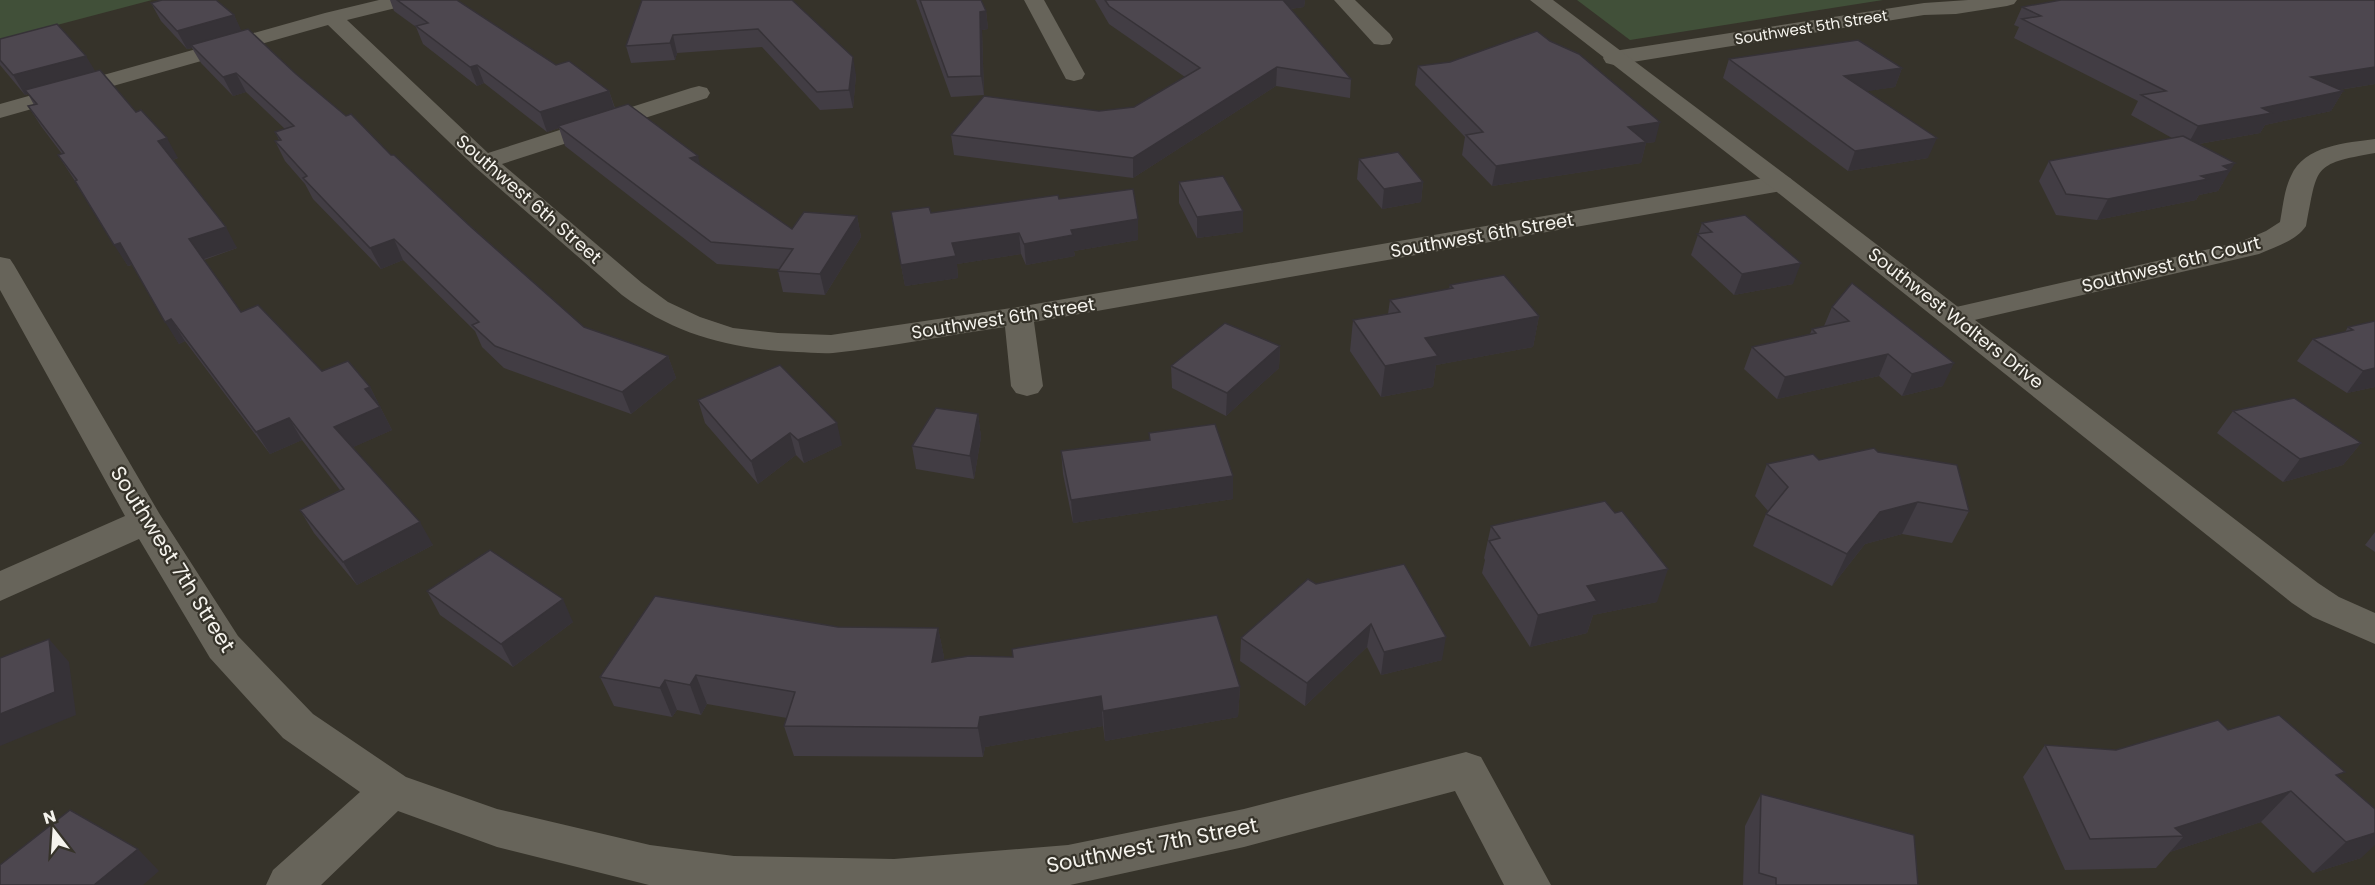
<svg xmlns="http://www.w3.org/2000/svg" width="2375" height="885" viewBox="0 0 2375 885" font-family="Poppins,sans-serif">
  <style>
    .green { fill: #415039 }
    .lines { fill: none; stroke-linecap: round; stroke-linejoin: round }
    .minor { fill: #67645a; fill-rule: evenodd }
    .tertiary { fill: #67645a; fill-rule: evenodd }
    .wall { fill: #423d44 }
    .shaded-wall { fill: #363237 }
    .building { fill: #4d474f; stroke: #363237; stroke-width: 1.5 }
    .labels { text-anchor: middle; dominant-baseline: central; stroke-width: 4.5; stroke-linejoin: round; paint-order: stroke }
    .far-street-label { font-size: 15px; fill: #f5f3ed; stroke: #36332a }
    .street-label { font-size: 18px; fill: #f5f3ed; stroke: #36332a }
    .near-street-label { font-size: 21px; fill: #f5f3ed; stroke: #36332a }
  </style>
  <rect width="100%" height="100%" fill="#36332a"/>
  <g class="green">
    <polygon points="0,0 152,0 0,40"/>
    <polygon points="1577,0 1883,0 1630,40"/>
  </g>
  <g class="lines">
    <g class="minor">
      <path d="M379,0H415L412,4L347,20L488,153L691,88L699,86L707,88L710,93L707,98L502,164L642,283L668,302L700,317L733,328L778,333L831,335L1018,307L1781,175L1790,178L1794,183L1790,188L1781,191L1034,322L1043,386L1038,393L1027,396L1016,393L1011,386L1005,327C948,335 890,347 833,353C821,354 808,352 797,352C731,349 675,335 622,295L475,167L328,25L0,118V104L325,13Z"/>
      <polygon points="1024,0 1044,0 1085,74 1082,79 1074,81 1066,79"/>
      <polygon points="1334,0 1355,0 1390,34 1393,39 1390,44 1382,45 1374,44"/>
      <polygon points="1968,0 2017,0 2014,4 2007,6 1956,14 1924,15 1614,65 1606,63 1603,58 1606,53 1614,51 1924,3"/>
      <path d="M2375,139V153C2311,164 2318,167 2306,226C2296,241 2275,247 2259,254L1953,325L1943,322L1938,316L1943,310L2240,242L2266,231L2280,222C2283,207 2284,190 2291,176C2304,145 2347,143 2375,139Z"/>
      <polygon points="0,257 10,259 14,265 159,513 238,636 313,714 406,777 497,809 650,845 734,856 894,859 1068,845 1244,809 1466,752 1481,757 1551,885 1504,885 1455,791 1244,847 1070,885 649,885 497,847 398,811 321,885 266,885 273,870 360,792 283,738 210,658 139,539 0,601 0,571 125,516 0,290"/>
    </g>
    <polygon class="tertiary" points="1530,0 1553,0 1790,178 2318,583 2339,597 2375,613 2375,644 2313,617 2292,603 1772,188"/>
  </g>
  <g class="wall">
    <polygon points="390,0 457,0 556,65 609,91 615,108 701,166 792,229 857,216 861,237 825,295 783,292 778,271 779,269 717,264 565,146 559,128 547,132 484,83 477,86 423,44 416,27 394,11"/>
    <polygon points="792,0 856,75 853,108 820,110 762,47 677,53 675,60 631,63 626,46"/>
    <polygon points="916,0 981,0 986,11 988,29 982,30 984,95 951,97"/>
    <polygon points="1095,0 1305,0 1304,7 1290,9 1351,79 1350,98 1276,86 1133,178 954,155 951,135 1099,111 1134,107 1185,77 1109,24"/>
    <polygon points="2375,0 2375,84 2339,90 2343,91 2331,111 2265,125 2260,133 2199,144 2223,184 2222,184 2218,191 2199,195 2196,200 2097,220 2056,215 2039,181 2049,161 2172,138 2131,115 2138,101 2014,38 2019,27 2014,25 2022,7"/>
    <polygon points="151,3 234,15 241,31 296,74 391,155 584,327 668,356 676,378 631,414 504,368 482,347 475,331 403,260 381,269 313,199 305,184 285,161 275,141 279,140 275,132 285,129 246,92 233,96 201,63 192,48 187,49 161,21"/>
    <polygon points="0,39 95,71 136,112 178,158 173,160 237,248 204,260 241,312 322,371 370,387 392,430 353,447 433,545 357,585 314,533 300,510 340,490 302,440 270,454 185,341 179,344 132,265 128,266 75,181 58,155 62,154 41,126 28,106 34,105 28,94 25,95 0,65"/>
    <polygon points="1729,59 1902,68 1895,87 1866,91 1928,158 1848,171 1723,78"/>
    <polygon points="1418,66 1655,142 1646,143 1641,163 1492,186 1462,155 1465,137 1415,85"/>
    <polygon points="1359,159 1423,182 1421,202 1382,209 1357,179"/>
    <polygon points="1179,182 1243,211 1243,232 1197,238 1179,203"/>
    <polygon points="1059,199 1138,219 1138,240 1074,251 1075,256 1026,265 1021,254 957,264 958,278 905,286 891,212 931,213"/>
    <polygon points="1702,223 1793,284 1734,295 1691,255"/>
    <polygon points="1450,285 1539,316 1533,347 1436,365 1433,387 1381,397 1350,351 1353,320 1388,314 1390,300 1449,289"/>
    <polygon points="1832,307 1943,386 1902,396 1879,376 1777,399 1744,369 1752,347 1810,334 1812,329 1824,326"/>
    <polygon points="2375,321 2375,387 2347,393 2297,361 2313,339 2345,332 2348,327"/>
    <polygon points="1280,346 1279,368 1226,416 1172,388 1171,366"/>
    <polygon points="698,400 842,445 804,463 796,455 758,484 705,423"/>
    <polygon points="2233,411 2361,443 2343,465 2283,482 2217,433"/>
    <polygon points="978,414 981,437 974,479 916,469 912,446"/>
    <polygon points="1149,433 1233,476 1233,499 1073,523 1063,474 1061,451 1149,440"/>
    <polygon points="1878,452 1969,511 1952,543 1902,534 1865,544 1832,586 1753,546 1766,514 1768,511 1755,496 1767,464 1819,460"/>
    <polygon points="1491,526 1657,602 1593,615 1587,633 1530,647 1482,573 1485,560 1484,558"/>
    <polygon points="2375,532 2375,552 2365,545"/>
    <polygon points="1316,584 1442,660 1381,675 1367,647 1305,706 1240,661 1241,638"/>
    <polygon points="427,591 573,622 513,667 440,615"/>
    <polygon points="838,627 938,628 944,657 943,660 1240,687 1238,717 1105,741 1103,726 985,747 983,757 794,756 784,726 787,718 707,704 701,715 677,710 672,717 614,706 600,677"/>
    <polygon points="2228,730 2339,778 2361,858 2313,873 2261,822 2170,852 2156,868 2065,870 2023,777 2045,745 2116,750"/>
    <polygon points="1761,794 1918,885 1743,885 1745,826"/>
  </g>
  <g class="shaded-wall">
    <polygon points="1276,0 1305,0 1304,7 1276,11"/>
    <polygon points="986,11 988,29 982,30 984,95 981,76 980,12"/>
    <polygon points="234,15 243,34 191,45 192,48 187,49 177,31"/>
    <polygon points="673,35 677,53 675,60 670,43"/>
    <polygon points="86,56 97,74 25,90 28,94 25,95 13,75"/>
    <polygon points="853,57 856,75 853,108 849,90"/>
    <polygon points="477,65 484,83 477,86 470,67"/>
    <polygon points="1277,67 1276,86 1133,178 1133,158"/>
    <polygon points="2375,67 2375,84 2300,96 2311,77"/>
    <polygon points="1902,68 1895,87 1837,96 1844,76"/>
    <polygon points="236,73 246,92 233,96 223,77"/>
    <polygon points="609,91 615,110 558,126 559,128 547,132 540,112"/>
    <polygon points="2343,91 2331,111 2265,125 2260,133 2187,146 2198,126 2262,108"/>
    <polygon points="1660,122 1655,142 1646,143 1641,163 1492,186 1496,166 1628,127"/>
    <polygon points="167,138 178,158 169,161 158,141"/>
    <polygon points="1937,138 1928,158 1848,171 1855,151"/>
    <polygon points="698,156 703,176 690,158"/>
    <polygon points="2235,163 2218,191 2199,195 2196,200 2097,220 2108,199 2201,176 2223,166"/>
    <polygon points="1423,182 1421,202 1382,209 1384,189"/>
    <polygon points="1243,211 1243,232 1197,238 1197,217"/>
    <polygon points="857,216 861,237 825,295 820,274"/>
    <polygon points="1138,219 1138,240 1074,251 1075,256 1026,265 1024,244 1071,230"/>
    <polygon points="226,227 237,248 201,260 189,239"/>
    <polygon points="1019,233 1021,254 957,264 958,278 905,286 901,265 952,243"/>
    <polygon points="394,239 403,260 381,269 370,248"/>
    <polygon points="120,243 133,264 128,266 114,245"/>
    <polygon points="1801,263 1793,284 1734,295 1742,274"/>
    <polygon points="1539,316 1533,347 1436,365 1433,387 1381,397 1385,366 1425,338"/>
    <polygon points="171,319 185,341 179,344 165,322"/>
    <polygon points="1280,346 1279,368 1226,416 1227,393"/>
    <polygon points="1888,354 1879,376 1777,399 1785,377"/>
    <polygon points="668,356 676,378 631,414 622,392"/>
    <polygon points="1954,363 1943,386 1902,396 1912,374"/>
    <polygon points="2375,368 2375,387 2347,393 2363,371"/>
    <polygon points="370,387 392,430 347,450 334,427 365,389"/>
    <polygon points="978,414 981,437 974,479 970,456"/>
    <polygon points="289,418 302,440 270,454 256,432"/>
    <polygon points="837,423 842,445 804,463 798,440"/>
    <polygon points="790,433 796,455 758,484 751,461"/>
    <polygon points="2361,443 2343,465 2283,482 2300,459"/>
    <polygon points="1233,476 1233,499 1073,523 1071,500"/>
    <polygon points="1918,502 1902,534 1865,544 1832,586 1847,554 1880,512"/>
    <polygon points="420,522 433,545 357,585 343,562"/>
    <polygon points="1668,569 1657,602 1593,615 1587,633 1530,647 1538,615 1587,586"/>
    <polygon points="563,599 573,622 513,667 501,644"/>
    <polygon points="1371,624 1367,647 1305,706 1307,683"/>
    <polygon points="938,628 944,657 938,692 932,662"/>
    <polygon points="1446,637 1442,660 1381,675 1384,652"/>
    <polygon points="49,639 69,662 76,715 0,746 0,714"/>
    <polygon points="696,675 707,704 701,715 690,685"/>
    <polygon points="665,680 677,710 672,717 660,688"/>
    <polygon points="1240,687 1238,717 1105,741 1103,711"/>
    <polygon points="1101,696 1103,726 985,747 983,757 978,728 980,717"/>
    <polygon points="2291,791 2261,822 2170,852 2184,836 2175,828"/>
    <polygon points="2375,833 2375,845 2361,858 2313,873 2346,842"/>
    <polygon points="138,849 159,871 143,885 94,885"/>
  </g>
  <g class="building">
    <polygon points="162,0 216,0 234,15 177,31 151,3"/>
    <polygon points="397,0 457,0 556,65 569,61 609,91 540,112 477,65 470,67 416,26 428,23"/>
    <polygon points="642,0 792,0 853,57 849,90 817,92 758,29 673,35 670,43 626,46"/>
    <polygon points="920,0 981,0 986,11 980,12 981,76 948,77"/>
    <polygon points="1105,0 1283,0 1351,79 1277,67 1133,158 951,135 984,96 1099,111 1134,107 1200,68 1109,6"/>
    <polygon points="2061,0 2375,0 2375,67 2311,77 2343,91 2262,108 2272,113 2198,126 2141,95 2166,91 2022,19 2041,16 2022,7"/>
    <polygon points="57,24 86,56 13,75 0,60 0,39"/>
    <polygon points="248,29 296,74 346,116 351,114 391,155 394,155 471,227 584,327 668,356 622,392 495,346 472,325 479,322 394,239 370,248 303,178 307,176 275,141 281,140 275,132 294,126 236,73 223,77 191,45"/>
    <polygon points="1537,31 1550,41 1579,54 1660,122 1628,127 1646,142 1496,166 1466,135 1483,132 1418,66 1450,62"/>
    <polygon points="1858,40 1902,68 1844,76 1937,138 1855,151 1729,59"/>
    <polygon points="100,70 136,112 141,110 167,138 158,141 226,227 189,239 241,312 258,305 322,371 348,361 370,387 365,389 380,407 334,427 420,522 343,562 300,510 344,489 289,418 256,432 171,319 165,322 120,243 114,245 75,181 77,180 58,155 64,153 28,106 37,104 25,90"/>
    <polygon points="628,104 698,156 690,158 792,229 804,212 857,216 820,274 778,271 793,249 711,242 558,126"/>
    <polygon points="2183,136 2235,163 2223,166 2230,170 2201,176 2208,179 2108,199 2066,194 2049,161"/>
    <polygon points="1398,152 1423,182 1384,189 1359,159"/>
    <polygon points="1223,176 1243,211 1197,217 1179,182"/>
    <polygon points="1133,189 1138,219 1071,230 1073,235 1024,244 1019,233 952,243 956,256 901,265 891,212 929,207 931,213 1058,195 1059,199"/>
    <polygon points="1745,215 1801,263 1742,274 1697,234 1712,232 1702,223"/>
    <polygon points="1504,275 1539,316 1425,338 1438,356 1385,366 1353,320 1400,312 1390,300 1453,288 1450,285"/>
    <polygon points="1852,283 1954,363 1912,374 1888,354 1785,377 1752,347 1816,333 1812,329 1849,321 1832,307"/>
    <polygon points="2375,321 2375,368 2363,371 2313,339 2353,330 2348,327"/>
    <polygon points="1225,323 1280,346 1227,393 1171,366"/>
    <polygon points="780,365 837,423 798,440 790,433 751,461 698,400"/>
    <polygon points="2294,398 2361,443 2300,459 2233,411"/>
    <polygon points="936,408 978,414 970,456 912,446"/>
    <polygon points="1215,424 1233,476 1071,500 1061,451 1150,440 1149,433"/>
    <polygon points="1874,448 1878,452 1957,465 1969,511 1918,502 1880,512 1847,554 1766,514 1788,487 1767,464 1813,454 1819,460"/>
    <polygon points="1605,501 1615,513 1622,511 1668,569 1587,586 1597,601 1538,615 1489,541 1500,538 1491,526"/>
    <polygon points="490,550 563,599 501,644 427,591"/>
    <polygon points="1404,564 1446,637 1384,652 1371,624 1307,683 1241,638 1308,579 1316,584"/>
    <polygon points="655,596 838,627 938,628 932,662 969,656 1013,657 1012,649 1217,615 1240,687 1103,711 1101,696 980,717 978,728 784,726 795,692 696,675 690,685 665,680 660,688 600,677"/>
    <polygon points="49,639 55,692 0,714 0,658"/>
    <polygon points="2279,715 2345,772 2336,775 2375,809 2375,833 2346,842 2291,791 2175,828 2184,836 2090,839 2045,745 2116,750 2218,720 2228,730"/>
    <polygon points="1761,794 1914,835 1918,885 1776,885 1776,878 1759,873"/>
    <polygon points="70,810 138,849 94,885 0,885 0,865"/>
  </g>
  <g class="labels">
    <g class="far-street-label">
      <text transform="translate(1811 27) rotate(-9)">Southwest 5th Street</text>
    </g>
    <g class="street-label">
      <text transform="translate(529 199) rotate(41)">Southwest 6th Street</text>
      <text transform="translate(1482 235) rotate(-10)">Southwest 6th Street</text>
      <text transform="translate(2171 264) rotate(-14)">Southwest 6th Court</text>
      <text transform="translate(1003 318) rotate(-9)">Southwest 6th Street</text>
      <text transform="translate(1956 318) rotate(38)">Southwest Walters Drive</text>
    </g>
    <g class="near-street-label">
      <text transform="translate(173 559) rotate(58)">Southwest 7th Street</text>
      <text transform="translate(1152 845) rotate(-11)">Southwest 7th Street</text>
    </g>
  </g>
  <g transform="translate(54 831) rotate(343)" stroke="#36332a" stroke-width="4.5" paint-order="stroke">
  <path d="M0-4.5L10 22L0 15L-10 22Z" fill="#f5f3ed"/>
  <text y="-9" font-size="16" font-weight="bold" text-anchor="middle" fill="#f5f3ed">N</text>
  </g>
</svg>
